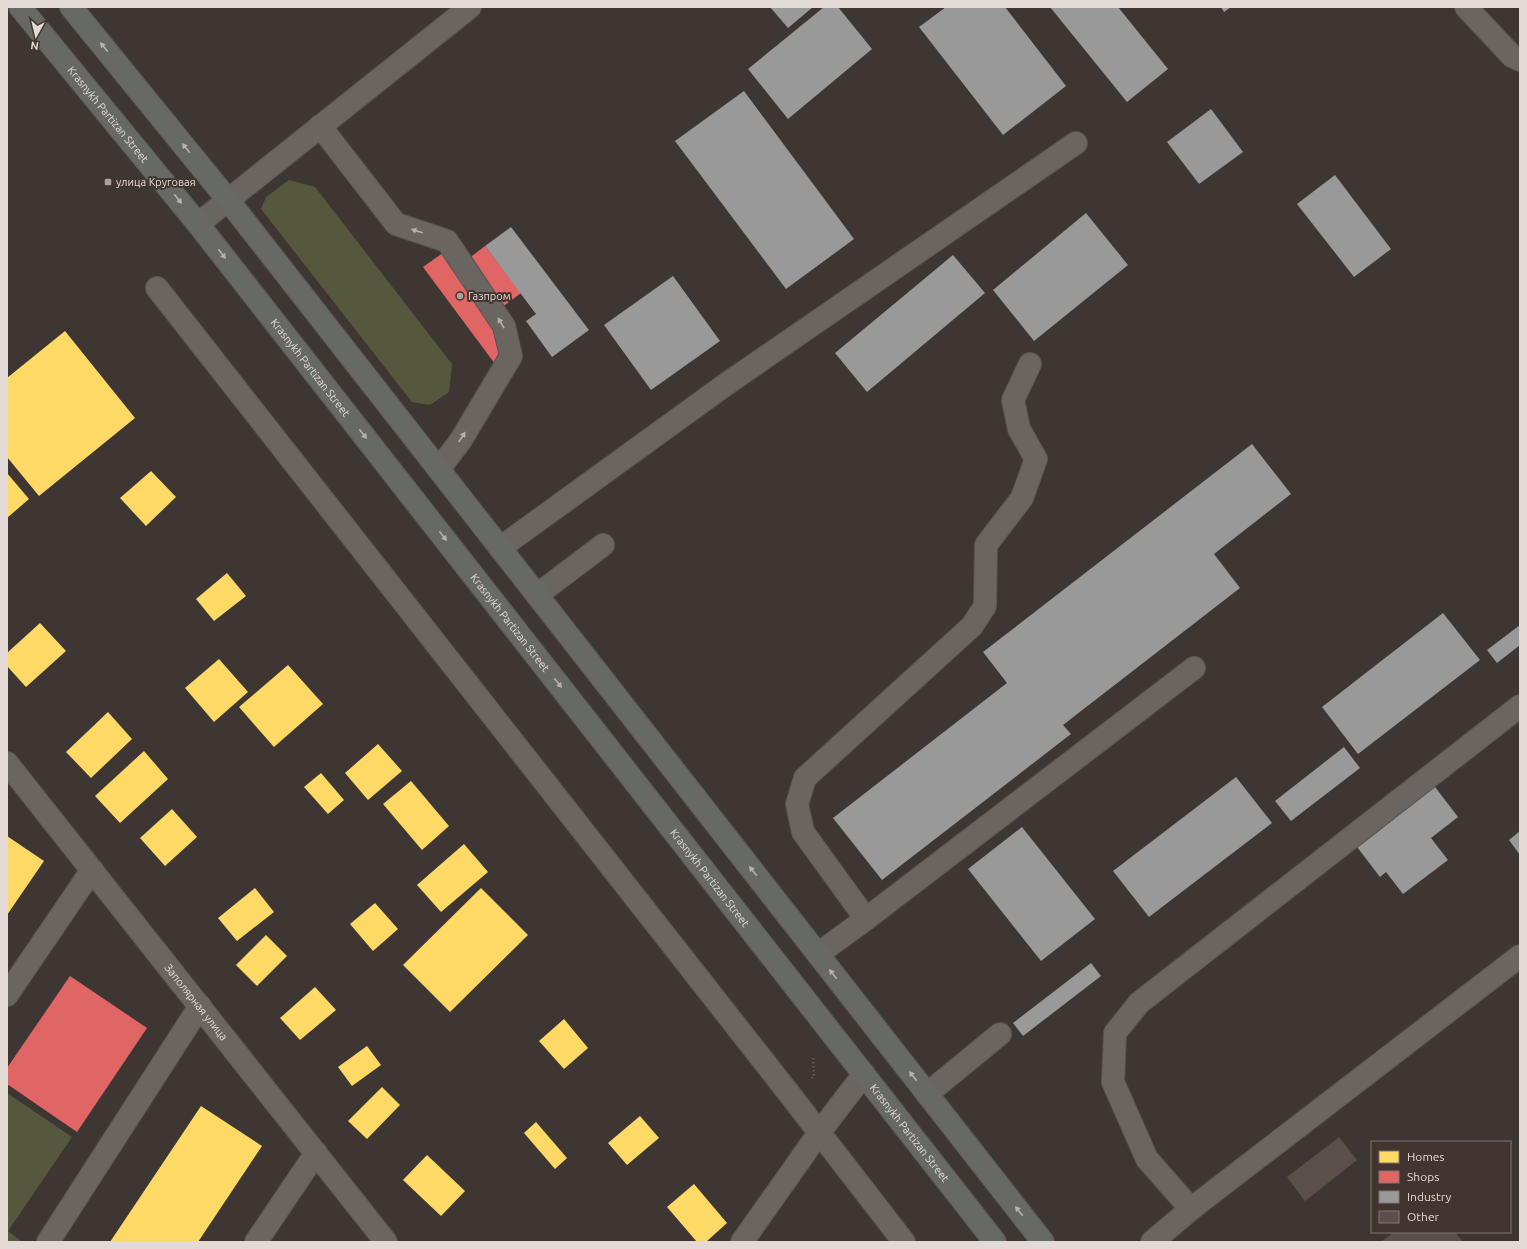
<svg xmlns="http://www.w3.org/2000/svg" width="1527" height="1249" viewBox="0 0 1527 1249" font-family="Ubuntu,sans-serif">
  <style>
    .green { fill: #55583d }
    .homes { fill: #ffd966 }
    .shops { fill: #e06666 }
    .industry { fill: #999 }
    .building { fill: #5b4f49 }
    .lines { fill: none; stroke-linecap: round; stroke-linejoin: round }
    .minor-casing { stroke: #5a5350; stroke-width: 24 }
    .major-casing { stroke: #5a5350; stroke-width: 24 }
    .path { stroke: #6e6967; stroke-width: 2.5; stroke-dasharray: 1 3; stroke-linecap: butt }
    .minor { stroke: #6b6562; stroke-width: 22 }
    .major { stroke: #676964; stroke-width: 22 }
    .oneway { fill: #b8b2ae }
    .oneway2 { fill: #b9b1ad }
    .poi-dot { fill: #a9a19d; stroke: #42342e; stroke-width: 1.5 }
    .labels { text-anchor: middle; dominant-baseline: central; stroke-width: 4; stroke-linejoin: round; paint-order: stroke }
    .street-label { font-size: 11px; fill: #e3dad6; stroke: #42342e }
    .poi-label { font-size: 11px; fill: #e3dad6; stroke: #42342e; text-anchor: start }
  </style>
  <rect width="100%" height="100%" fill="#3e3632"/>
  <g class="green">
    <polygon points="289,180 315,187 452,364 449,392 430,405 412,402 261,209 266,197"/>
    <polygon points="7,1093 72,1137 8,1231 20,1240 19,1242 7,1242"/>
  </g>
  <g class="homes">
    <polygon points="65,331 135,418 39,496 7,457 7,378"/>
    <polygon points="151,471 176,497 146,526 120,498"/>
    <polygon points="7,473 29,499 7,518"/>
    <polygon points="227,573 246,596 214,621 196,599"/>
    <polygon points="40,623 66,651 26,687 7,666 7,653"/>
    <polygon points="219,659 248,692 214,722 185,688"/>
    <polygon points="288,665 323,704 274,747 239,707"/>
    <polygon points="108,712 132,739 91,778 66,752"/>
    <polygon points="378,744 402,771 368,800 345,773"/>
    <polygon points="144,751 168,779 120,823 95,796"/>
    <polygon points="321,773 344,800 328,814 304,787"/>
    <polygon points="411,781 449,826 422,850 383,804"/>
    <polygon points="172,809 197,837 165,866 140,838"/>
    <polygon points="7,836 44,861 7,915"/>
    <polygon points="464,844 488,872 441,912 417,885"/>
    <polygon points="255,888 274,912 237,941 218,918"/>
    <polygon points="481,888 528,935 450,1012 403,965"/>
    <polygon points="375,903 398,929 373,951 350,924"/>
    <polygon points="266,935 287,956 257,986 236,965"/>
    <polygon points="315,987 336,1010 300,1040 280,1018"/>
    <polygon points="564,1019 588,1048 564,1069 539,1041"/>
    <polygon points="367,1046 381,1065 352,1086 338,1067"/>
    <polygon points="382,1087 400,1105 367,1139 348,1121"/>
    <polygon points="201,1106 262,1146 198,1242 110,1242"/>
    <polygon points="640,1116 659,1138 627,1165 608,1143"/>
    <polygon points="536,1122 567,1158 555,1169 524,1133"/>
    <polygon points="427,1155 465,1191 441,1216 403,1180"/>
    <polygon points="694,1184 727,1223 706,1242 697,1242 667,1207"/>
  </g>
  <g class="shops">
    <polygon points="485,246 521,293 493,314 517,347 495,364 423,267 447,250 459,266"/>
    <polygon points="70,976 147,1028 77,1132 7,1084 7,1068"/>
  </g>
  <g class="industry">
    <polygon points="770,7 813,7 788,28"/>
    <polygon points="824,7 838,7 872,49 788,119 748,69"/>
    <polygon points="946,7 1005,7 1066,86 1003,135 919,27"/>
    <polygon points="1050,7 1118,7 1168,69 1127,102"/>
    <polygon points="1221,7 1231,7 1224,12"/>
    <polygon points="744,91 854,239 786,289 675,141"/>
    <polygon points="1211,109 1243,152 1199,184 1167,142"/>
    <polygon points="1335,175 1391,249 1354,277 1297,204"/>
    <polygon points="1086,213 1128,265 1034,341 993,290"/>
    <polygon points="511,227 589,330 552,357 526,321 536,314 485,246"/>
    <polygon points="953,255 985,293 867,392 835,353"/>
    <polygon points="673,276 720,341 651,390 604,325"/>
    <polygon points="1252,444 1291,494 1214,554 1240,588 1063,725 1071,734 882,880 833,818 1007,683 983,652"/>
    <polygon points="1443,613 1480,660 1358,754 1322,707"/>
    <polygon points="1520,625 1520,645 1497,663 1487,650"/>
    <polygon points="1344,747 1360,768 1291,821 1275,801"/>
    <polygon points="1236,777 1272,823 1149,917 1113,871"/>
    <polygon points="1432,783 1458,817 1431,838 1448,860 1403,894 1386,872 1380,877 1354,843"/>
    <polygon points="1022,827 1095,919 1041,961 968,869"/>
    <polygon points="1520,831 1520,855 1509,840"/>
    <polygon points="1091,963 1101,976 1023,1036 1013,1023"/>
  </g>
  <g class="building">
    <polygon points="1339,1137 1357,1160 1305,1201 1287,1177"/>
    <polygon points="1394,1232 1455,1232 1463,1242 1381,1242"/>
  </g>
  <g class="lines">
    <g class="minor-casing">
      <g id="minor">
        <polyline points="1466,7 1512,56 1520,60"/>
        <polyline points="320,126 396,224 447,241 504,326 511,356 461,440 439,469"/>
        <polyline points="198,224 470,7"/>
        <polyline points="157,288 791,1096 904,1242"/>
        <polyline points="500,548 725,385 1076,143"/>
        <polyline points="537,595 603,545"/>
        <path id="s1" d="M7,763L386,1242"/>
        <polyline points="866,919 803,832 797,804 805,778 972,626 985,606 986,545 1022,498 1036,459 1019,429 1013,400 1030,364"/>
        <polyline points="818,954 866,919 1194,668"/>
        <polyline points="7,995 92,870"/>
        <polyline points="927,1094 1000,1034"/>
        <polyline points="1191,1209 1147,1159 1113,1082 1115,1033 1139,1003 1520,706"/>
        <polyline points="48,1242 200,1006"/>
        <polyline points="256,1242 316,1153"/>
        <polyline points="742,1242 819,1133 864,1074"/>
        <polyline points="1152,1242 1191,1209 1520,956"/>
      </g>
    </g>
    <g class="major-casing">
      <g id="major">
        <path id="s2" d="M20,7L198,224L995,1242"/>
        <polyline points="71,7 228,200 1043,1242"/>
      </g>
    </g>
    <polyline class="path" points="812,1078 814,1077 813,1056"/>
    <use href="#minor" class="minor"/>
    <use href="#major" class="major"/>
  </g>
  <defs><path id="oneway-solid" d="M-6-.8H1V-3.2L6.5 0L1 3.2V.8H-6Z"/></defs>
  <g class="oneway">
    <use href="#oneway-solid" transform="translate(104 47) rotate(-129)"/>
    <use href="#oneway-solid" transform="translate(186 148) rotate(-129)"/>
    <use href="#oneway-solid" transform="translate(178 199) rotate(51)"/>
    <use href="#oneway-solid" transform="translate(222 254) rotate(52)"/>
    <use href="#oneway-solid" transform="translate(363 434) rotate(52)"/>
    <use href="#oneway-solid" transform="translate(443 536) rotate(52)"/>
    <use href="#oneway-solid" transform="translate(558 683) rotate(52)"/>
    <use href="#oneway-solid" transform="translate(753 871) rotate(-128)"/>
    <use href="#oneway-solid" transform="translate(833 974) rotate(-128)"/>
    <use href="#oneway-solid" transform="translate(913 1076) rotate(-128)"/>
    <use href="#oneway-solid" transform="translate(1019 1211) rotate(-128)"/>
  </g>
  <g class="oneway2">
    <use href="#oneway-solid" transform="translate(417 231) rotate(-162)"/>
    <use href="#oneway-solid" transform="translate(501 323) rotate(-120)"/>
    <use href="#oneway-solid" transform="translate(462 437) rotate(-57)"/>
  </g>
  <g class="poi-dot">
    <rect x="104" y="178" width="8" height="8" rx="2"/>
    <circle cx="460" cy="296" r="4"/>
  </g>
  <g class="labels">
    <g class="street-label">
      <text stroke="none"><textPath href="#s2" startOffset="139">Krasnykh Partizan Street</textPath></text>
      <text stroke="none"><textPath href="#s2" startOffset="463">Krasnykh Partizan Street</textPath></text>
      <text stroke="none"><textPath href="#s2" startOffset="787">Krasnykh Partizan Street</textPath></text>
      <text stroke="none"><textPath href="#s2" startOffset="1111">Krasnykh Partizan Street</textPath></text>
      <text stroke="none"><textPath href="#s1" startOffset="305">Заполярная улица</textPath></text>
      <text stroke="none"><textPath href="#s2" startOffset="1435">Krasnykh Partizan Street</textPath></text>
    </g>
    <g class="poi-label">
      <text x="116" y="182">улица Круговая</text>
      <text x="468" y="296">Газпром</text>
    </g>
  </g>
  <rect width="1527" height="1249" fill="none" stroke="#e3dad6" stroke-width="16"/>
  <rect x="1371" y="1141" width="140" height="92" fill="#42342e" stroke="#827671"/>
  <rect x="1379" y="1151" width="20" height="12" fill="#ffd966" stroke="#827671"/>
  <text x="1407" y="1161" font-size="12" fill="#e3dad6">Homes</text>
  <rect x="1379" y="1171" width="20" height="12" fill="#e06666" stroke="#827671"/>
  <text x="1407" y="1181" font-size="12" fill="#e3dad6">Shops</text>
  <rect x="1379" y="1191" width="20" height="12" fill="#999999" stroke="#827671"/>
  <text x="1407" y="1201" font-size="12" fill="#e3dad6">Industry</text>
  <rect x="1379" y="1211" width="20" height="12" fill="#5b4f49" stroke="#827671"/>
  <text x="1407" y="1221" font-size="12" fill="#e3dad6">Other</text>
  <g transform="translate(36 36) rotate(188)" stroke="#42342e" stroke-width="3" paint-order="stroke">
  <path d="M0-3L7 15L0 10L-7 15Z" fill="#e3dad6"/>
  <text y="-6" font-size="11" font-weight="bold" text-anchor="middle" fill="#e3dad6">N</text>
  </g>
</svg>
